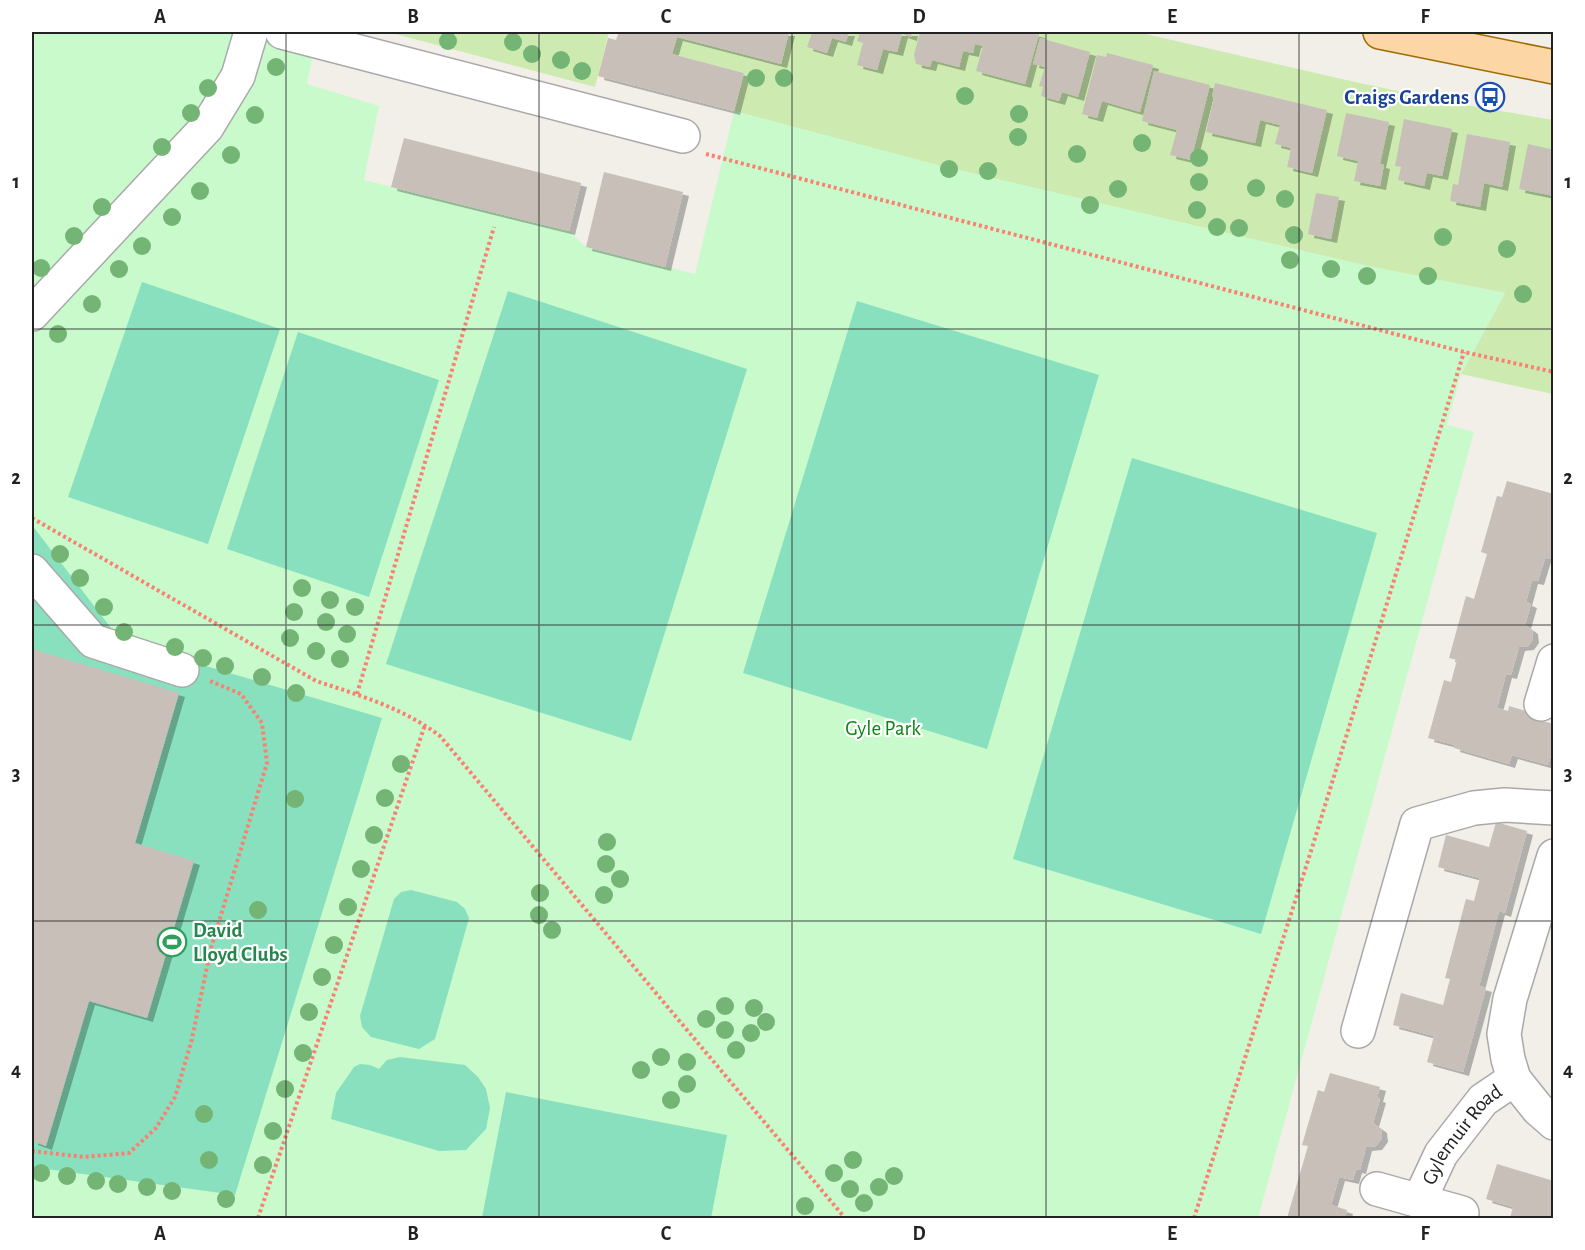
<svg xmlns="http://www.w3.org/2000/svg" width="1585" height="1250" viewBox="0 0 1585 1250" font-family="'Alegreya Sans',sans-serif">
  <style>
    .grass { fill: #cdebb0; fill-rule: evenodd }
    .park { fill: #c8facc }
    .pitch { fill: #88e0be }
    .building { fill: #c7bfb8; filter: url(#shadow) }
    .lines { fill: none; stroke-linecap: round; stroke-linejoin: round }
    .minor-casing { stroke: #a9a9a9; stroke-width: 36 }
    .major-casing { stroke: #a06b00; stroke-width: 36 }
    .path { stroke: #fa8072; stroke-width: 4; stroke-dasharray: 3 3; stroke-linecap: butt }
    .minor { stroke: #fff; stroke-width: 33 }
    .major { stroke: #fcd6a4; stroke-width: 33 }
    .tree { fill: #74b475 }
    .grid { fill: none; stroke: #222; stroke-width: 1.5; stroke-opacity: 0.55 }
    .labels { text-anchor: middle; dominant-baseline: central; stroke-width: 4.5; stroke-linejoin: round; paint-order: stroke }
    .transit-label { font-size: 21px; font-weight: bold; fill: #164399; stroke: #fff; text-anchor: end }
    .park-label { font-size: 21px; fill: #0c8416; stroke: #fff }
    .leisure-label { font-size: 21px; font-weight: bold; fill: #27864d; stroke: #fff; text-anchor: start }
    .street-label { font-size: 21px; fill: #222; stroke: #fff }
    .neatline { fill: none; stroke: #222; stroke-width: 2 }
    .grid-label { font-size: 20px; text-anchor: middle; font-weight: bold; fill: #222 }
  </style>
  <defs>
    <filter id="shadow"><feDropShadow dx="6" dy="4" stdDeviation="0" flood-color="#0004"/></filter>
  </defs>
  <rect width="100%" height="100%" fill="#f2efe9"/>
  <g class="grass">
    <polygon points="388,32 609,32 595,87"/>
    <path d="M789,32H1137L1355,82L1460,104L1553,120V394L1461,374L1505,293L1370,267L999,180L947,168L734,111L744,73L672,54L677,37L781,64ZM1274,97L1326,110L1312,173L1287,167L1291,148L1280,125L1269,122Z"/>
  </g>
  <polygon class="park" points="32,32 235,32 313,54 307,84 379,106 364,180 569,231 586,247 695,274 734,111 942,166 1364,265 1505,293 1461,374 1447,425 1474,432 1258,1218 32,1218"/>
  <g class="pitch">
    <polygon points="142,282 280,329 208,544 68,497"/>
    <polygon points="508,291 747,369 631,741 386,664"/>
    <polygon points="857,301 1099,375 987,749 743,673"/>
    <polygon points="298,332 439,380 369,597 227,549"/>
    <polygon points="1132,458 1377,533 1261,934 1013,859"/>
    <polygon points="32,527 35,529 121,641 382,718 235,1195 32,1167"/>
    <polygon points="411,890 457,902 465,909 469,918 435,1039 419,1049 371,1037 362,1027 360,1016 394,899 401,892"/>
    <polygon points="400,1057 465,1065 478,1077 486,1089 490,1108 486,1129 466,1150 439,1151 331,1119 336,1093 354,1067 360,1064 370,1065 379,1069 387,1060"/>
    <polygon points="506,1092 727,1135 711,1218 482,1218"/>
  </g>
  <g class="building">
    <polygon points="619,32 789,32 781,64 677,37 672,54 744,73 734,111 598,76 608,38 616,40"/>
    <polygon points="812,32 849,32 846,42 832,38 827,53 807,47"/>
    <polygon points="860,32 912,32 911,37 902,34 897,52 883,49 877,70 857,65 863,43 857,41"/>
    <polygon points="920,32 1030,32 1039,34 1025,84 976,71 983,46 975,44 973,53 963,51 959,67 932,60 930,67 916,64 914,55"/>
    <polygon points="1040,38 1090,52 1078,97 1062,92 1059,101 1041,96 1043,87 1039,86 1045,67 1033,64"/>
    <polygon points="1107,53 1153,65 1140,112 1102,101 1097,118 1082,114 1097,55 1106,57"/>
    <polygon points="1154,71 1210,85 1191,160 1170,155 1177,130 1142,121"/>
    <polygon points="1215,83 1327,110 1312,173 1287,167 1291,148 1275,144 1280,125 1260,120 1255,143 1206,132 1214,97 1212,97"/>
    <polygon points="1346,113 1389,122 1380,164 1384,165 1380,186 1354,181 1358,161 1337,156"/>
    <polygon points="1404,119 1452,129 1442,176 1427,173 1424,186 1398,180 1401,167 1395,166"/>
    <polygon points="1467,134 1510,142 1502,187 1484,183 1480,207 1450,201 1453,184 1458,185"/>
    <polygon points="404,138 581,183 569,231 391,187"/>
    <polygon points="1528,144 1554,150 1554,196 1519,189"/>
    <polygon points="604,172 683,192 665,267 586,247"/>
    <polygon points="1316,193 1339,197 1331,239 1308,234"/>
    <polygon points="1507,481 1554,494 1554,505 1552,511 1554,512 1554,526 1551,536 1554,538 1554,557 1549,559 1545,558 1538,581 1532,580 1526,602 1531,604 1525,625 1532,630 1533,639 1528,646 1519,647 1511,675 1506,674 1497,708 1508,711 1509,706 1536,714 1535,719 1554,724 1554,745 1548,765 1512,755 1509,764 1454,748 1455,745 1428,738 1444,680 1451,682 1457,660 1449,658 1466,596 1474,599 1487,554 1481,552 1497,496 1502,497"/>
    <polygon points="32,649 179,693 135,843 194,861 147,1018 89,1001 46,1146 32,1141"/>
    <polygon points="1496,822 1527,831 1505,913 1499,911 1479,986 1486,988 1463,1072 1427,1062 1434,1036 1393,1025 1401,993 1443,1005 1450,979 1445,978 1466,899 1474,901 1480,878 1438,867 1446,835 1489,847"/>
    <polygon points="1330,1073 1380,1087 1377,1098 1380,1099 1373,1123 1381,1129 1382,1138 1376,1146 1366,1147 1360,1170 1356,1169 1353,1180 1339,1177 1331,1205 1347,1210 1345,1218 1287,1218 1308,1146 1302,1145 1318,1090 1324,1092"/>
    <polygon points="1497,1164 1554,1181 1554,1218 1510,1218 1513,1207 1486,1199"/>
  </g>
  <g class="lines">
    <g class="minor-casing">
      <g id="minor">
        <polyline points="282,32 683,136"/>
        <polyline points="32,314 207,127 238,76 251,32"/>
        <polyline points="32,571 93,641 182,670"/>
        <polyline points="1541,704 1554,661"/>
        <polyline points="1554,856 1510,999 1504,1034 1508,1059 1514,1079 1538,1109 1554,1123"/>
        <polyline points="1358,1031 1417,824 1474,808 1505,805 1554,808"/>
        <polyline points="1377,1189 1462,1213"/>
        <path id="s1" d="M1419,1201L1441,1154L1483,1100L1514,1079"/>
      </g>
    </g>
    <g class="major-casing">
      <polyline id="major" points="1380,32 1554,67"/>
    </g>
    <g class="path">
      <polyline points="706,154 1464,352 1554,372"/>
      <path d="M32,518L316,681C359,695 403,708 440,736L845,1218"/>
      <polyline points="357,694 494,227"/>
      <polyline points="32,1151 84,1157 129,1153 156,1128 175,1097 191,1043 211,948 267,763 262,723 241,694 210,681"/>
      <polyline points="258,1218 425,725"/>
      <polyline points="1194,1218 1312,848 1464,352"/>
    </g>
    <use href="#minor" class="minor"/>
    <use href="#major" class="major"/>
  </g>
  <g class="tree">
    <circle cx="448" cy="41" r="9"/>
    <circle cx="513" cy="42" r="9"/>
    <circle cx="532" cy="54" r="9"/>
    <circle cx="561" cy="60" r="9"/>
    <circle cx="276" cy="67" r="9"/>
    <circle cx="582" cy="71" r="9"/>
    <circle cx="756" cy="78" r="9"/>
    <circle cx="784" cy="78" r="9"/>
    <circle cx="208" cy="88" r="9"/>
    <circle cx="965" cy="96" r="9"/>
    <circle cx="191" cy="113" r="9"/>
    <circle cx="1019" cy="114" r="9"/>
    <circle cx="255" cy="115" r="9"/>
    <circle cx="1018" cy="137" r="9"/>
    <circle cx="1142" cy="143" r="9"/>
    <circle cx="162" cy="147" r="9"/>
    <circle cx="1077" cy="154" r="9"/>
    <circle cx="231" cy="155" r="9"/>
    <circle cx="1199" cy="158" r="9"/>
    <circle cx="949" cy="169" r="9"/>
    <circle cx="988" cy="171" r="9"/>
    <circle cx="1199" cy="182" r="9"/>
    <circle cx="1256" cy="188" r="9"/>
    <circle cx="1118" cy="189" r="9"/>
    <circle cx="200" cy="191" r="9"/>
    <circle cx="1285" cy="199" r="9"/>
    <circle cx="1090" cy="205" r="9"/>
    <circle cx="102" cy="207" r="9"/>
    <circle cx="1197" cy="210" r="9"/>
    <circle cx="172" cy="217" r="9"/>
    <circle cx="1217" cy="227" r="9"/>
    <circle cx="1239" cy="228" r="9"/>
    <circle cx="1294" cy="235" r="9"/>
    <circle cx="74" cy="236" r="9"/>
    <circle cx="1443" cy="237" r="9"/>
    <circle cx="142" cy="246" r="9"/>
    <circle cx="1507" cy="249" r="9"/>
    <circle cx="1290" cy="260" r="9"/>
    <circle cx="41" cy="268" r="9"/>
    <circle cx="119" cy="269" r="9"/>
    <circle cx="1331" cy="269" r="9"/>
    <circle cx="1367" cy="276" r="9"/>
    <circle cx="1428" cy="276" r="9"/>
    <circle cx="1523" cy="294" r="9"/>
    <circle cx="92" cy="304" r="9"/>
    <circle cx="58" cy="334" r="9"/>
    <circle cx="60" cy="554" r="9"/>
    <circle cx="80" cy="578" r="9"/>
    <circle cx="302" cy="588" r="9"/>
    <circle cx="330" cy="600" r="9"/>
    <circle cx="104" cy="607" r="9"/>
    <circle cx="355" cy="607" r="9"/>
    <circle cx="294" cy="612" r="9"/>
    <circle cx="326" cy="622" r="9"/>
    <circle cx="124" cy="632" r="9"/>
    <circle cx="347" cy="634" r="9"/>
    <circle cx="290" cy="638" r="9"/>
    <circle cx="175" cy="647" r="9"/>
    <circle cx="316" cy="651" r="9"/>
    <circle cx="203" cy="658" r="9"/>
    <circle cx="340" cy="659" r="9"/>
    <circle cx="225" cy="666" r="9"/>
    <circle cx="262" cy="677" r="9"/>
    <circle cx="296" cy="693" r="9"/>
    <circle cx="401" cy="764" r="9"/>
    <circle cx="385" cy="798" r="9"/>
    <circle cx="295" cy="799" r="9"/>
    <circle cx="374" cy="835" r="9"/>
    <circle cx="607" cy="842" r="9"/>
    <circle cx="606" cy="864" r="9"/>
    <circle cx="361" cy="869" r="9"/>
    <circle cx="620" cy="879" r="9"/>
    <circle cx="540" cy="893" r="9"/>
    <circle cx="604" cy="895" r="9"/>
    <circle cx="348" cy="907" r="9"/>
    <circle cx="258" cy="910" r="9"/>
    <circle cx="539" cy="915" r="9"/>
    <circle cx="552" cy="930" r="9"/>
    <circle cx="334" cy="945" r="9"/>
    <circle cx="322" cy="977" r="9"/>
    <circle cx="725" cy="1006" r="9"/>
    <circle cx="754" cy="1008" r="9"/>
    <circle cx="309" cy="1012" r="9"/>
    <circle cx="706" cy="1019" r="9"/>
    <circle cx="766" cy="1022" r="9"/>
    <circle cx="725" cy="1030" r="9"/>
    <circle cx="751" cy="1033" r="9"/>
    <circle cx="736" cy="1050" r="9"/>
    <circle cx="303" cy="1053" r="9"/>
    <circle cx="661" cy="1057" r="9"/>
    <circle cx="687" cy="1062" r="9"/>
    <circle cx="641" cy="1070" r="9"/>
    <circle cx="687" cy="1084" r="9"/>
    <circle cx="285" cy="1089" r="9"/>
    <circle cx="671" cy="1100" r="9"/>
    <circle cx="204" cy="1114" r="9"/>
    <circle cx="273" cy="1131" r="9"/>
    <circle cx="209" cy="1160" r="9"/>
    <circle cx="853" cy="1160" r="9"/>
    <circle cx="263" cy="1165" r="9"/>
    <circle cx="41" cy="1173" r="9"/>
    <circle cx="834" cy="1173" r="9"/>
    <circle cx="67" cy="1176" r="9"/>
    <circle cx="894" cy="1176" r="9"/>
    <circle cx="96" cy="1181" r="9"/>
    <circle cx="118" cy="1184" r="9"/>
    <circle cx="147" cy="1187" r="9"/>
    <circle cx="879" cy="1187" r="9"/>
    <circle cx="850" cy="1189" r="9"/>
    <circle cx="172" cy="1191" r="9"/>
    <circle cx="226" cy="1199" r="9"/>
    <circle cx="864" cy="1203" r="9"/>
    <circle cx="805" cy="1206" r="9"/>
  </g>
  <path class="grid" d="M286,32V1218M539,32V1218M792,32V1218M1046,32V1218M1299,32V1218M32,329H1554M32,625H1554M32,921H1554"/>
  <defs>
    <g id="bus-ring" transform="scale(1.5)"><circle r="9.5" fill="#fff" stroke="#1a4fb4" stroke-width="1.5"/><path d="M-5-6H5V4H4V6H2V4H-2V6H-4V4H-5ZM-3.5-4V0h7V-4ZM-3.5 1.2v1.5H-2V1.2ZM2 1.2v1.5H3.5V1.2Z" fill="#1a4fb4"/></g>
    <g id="stadium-ring" transform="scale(1.5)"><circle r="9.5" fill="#fff" stroke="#2e9e5b" stroke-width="1.5"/><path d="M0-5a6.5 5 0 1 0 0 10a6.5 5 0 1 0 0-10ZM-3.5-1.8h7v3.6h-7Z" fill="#2e9e5b"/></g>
  </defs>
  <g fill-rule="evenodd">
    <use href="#bus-ring" x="1490" y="97"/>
    <use href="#stadium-ring" x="172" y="942"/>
  </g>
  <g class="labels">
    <g class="transit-label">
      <text x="1469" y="97">Craigs Gardens</text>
    </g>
    <g class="park-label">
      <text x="883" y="728">Gyle Park</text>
    </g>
    <g class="leisure-label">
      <text x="193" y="930">David<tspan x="193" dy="24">Lloyd Clubs</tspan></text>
    </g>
    <g class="street-label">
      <text stroke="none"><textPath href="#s1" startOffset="80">Gylemuir Road</textPath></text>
    </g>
  </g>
  <rect width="1585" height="1250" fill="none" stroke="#ffffff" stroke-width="66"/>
  <rect x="33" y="33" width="1519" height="1184" class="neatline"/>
  <g class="grid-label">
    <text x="160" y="23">A</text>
    <text x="413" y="23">B</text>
    <text x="666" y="23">C</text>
    <text x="919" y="23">D</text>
    <text x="1172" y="23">E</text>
    <text x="1425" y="23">F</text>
    <text x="16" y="188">1</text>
    <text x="1568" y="188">1</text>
    <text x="16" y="484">2</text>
    <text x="1568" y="484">2</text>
    <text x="16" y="780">3</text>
    <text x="1568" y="780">3</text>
    <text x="16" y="1076">4</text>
    <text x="1568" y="1076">4</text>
    <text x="160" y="1240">A</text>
    <text x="413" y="1240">B</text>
    <text x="666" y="1240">C</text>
    <text x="919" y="1240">D</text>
    <text x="1172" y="1240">E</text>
    <text x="1425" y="1240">F</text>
  </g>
</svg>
